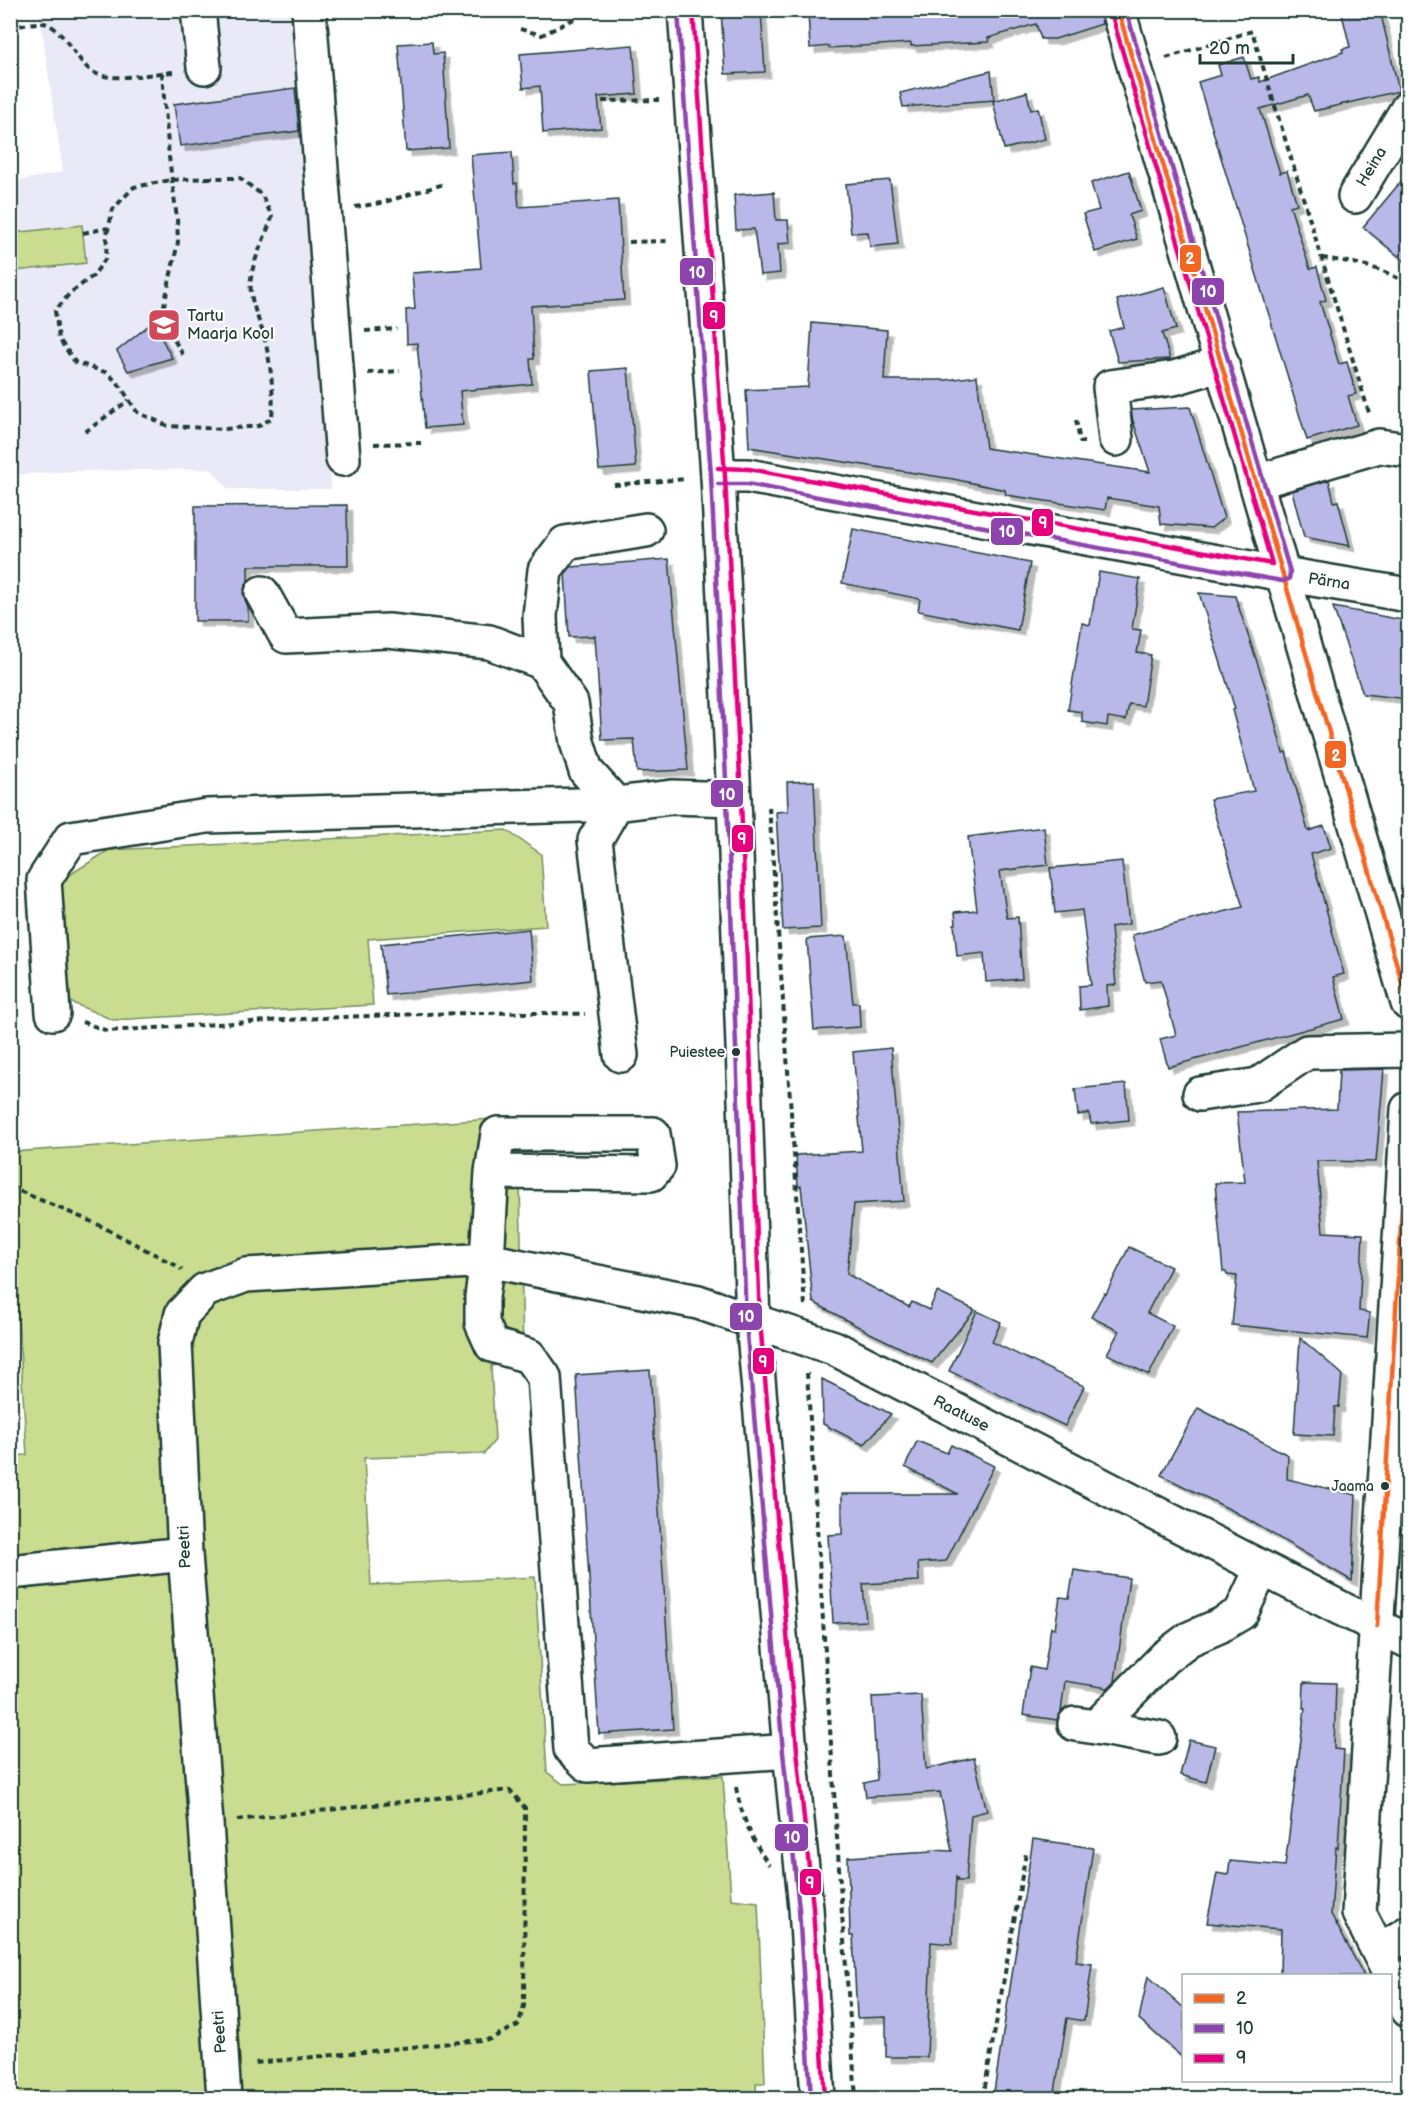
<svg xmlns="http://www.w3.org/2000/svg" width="1419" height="2109" viewBox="0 0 1419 2109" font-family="'Balsamiq Sans',sans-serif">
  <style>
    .built { fill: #eae9f8 }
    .green { fill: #c9dc90; stroke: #748c62; stroke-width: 1.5 }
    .building { fill: #bab7e9; stroke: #1f3d34; stroke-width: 1.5; filter: url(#shadow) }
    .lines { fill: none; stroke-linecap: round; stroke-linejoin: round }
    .minor-casing { stroke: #1f3d34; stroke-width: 38 }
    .major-casing { stroke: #1f3d34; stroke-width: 38 }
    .path { stroke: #1f3d34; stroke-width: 4; stroke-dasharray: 6 4.5; stroke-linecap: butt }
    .minor { stroke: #fff; stroke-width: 33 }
    .major { stroke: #fff; stroke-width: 33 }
    .bus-1-casing { stroke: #fff; stroke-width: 9 }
    .bus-2-casing { stroke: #fff; stroke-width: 9 }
    .bus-3-casing { stroke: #fff; stroke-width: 9 }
    .bus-1 { stroke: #f26522; stroke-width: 4.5 }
    .bus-2 { stroke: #8e44ad; stroke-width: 4.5 }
    .bus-3 { stroke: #e5007d; stroke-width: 4.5 }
    .bus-dot { fill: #1f3d34; stroke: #fff; stroke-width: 2 }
    .labels { text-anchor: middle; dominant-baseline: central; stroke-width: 4.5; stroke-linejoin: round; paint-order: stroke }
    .bus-label { font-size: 14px; fill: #1f3d34; stroke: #fff; text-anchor: end }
    .street-label { font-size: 16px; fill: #1f3d34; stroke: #fff }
    .poi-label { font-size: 16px; fill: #1f3d34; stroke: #fff; text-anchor: start }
    .line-badge { stroke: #fff; stroke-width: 2 }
    .badge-label { font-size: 16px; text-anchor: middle; font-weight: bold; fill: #fff }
  </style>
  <defs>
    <filter id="shadow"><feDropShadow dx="5.5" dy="5.5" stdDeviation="0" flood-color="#0004"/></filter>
  </defs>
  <rect width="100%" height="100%" fill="#fff"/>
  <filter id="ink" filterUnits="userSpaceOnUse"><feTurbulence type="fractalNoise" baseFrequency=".0167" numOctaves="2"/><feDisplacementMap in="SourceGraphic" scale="12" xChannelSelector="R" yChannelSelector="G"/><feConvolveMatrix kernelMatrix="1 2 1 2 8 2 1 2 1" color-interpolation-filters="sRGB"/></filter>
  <g filter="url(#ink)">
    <polygon class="built" points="39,11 289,11 331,489 228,489 211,469 76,471 11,475 11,182 63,172"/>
    <g class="green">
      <polygon points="82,225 86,263 16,271 13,233"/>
      <polygon points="506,830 541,854 546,926 368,939 373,1005 113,1020 63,999 55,884 109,850"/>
      <polygon points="519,1117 523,1361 491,1366 495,1440 484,1454 364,1458 371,1585 535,1577 547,1772 563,1784 723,1776 731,1899 758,1902 765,2083 756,2083 757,2096 731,2097 731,2098 11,2098 10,1456 27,1455 11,1213 11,1152"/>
    </g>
    <g class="building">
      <polygon points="721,10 761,10 765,72 725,74"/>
      <polygon points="838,10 926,10 926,13 961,10 1100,10 1102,24 1055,39 1041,39 1036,24 988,38 989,42 911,46 911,43 829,48 829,46 810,48 808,12"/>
      <polygon points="1341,10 1380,10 1399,91 1314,111 1308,95 1260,109 1280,173 1287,171 1297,204 1290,206 1310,269 1317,267 1326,300 1320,302 1339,364 1347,362 1356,394 1348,396 1357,425 1307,440 1198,82 1221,75 1218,65 1244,57 1251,79 1259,77 1260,82 1343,52 1342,49 1350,47"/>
      <polygon points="432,42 433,54 443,53 449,148 406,151 398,44"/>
      <polygon points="633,45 637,94 598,97 601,128 543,133 540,86 523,88 520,54"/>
      <polygon points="991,71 994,100 903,107 900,93"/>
      <polygon points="295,88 299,131 180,146 174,104"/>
      <polygon points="1027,92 1031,110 1038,108 1045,139 1004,149 993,101"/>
      <polygon points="512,152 514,184 517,183 519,207 618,200 624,300 531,306 534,359 530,359 532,384 460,391 463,425 425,428 417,343 407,344 406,310 415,309 412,273 481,268 471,155"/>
      <polygon points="1129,171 1141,211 1129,215 1137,239 1095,252 1083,214 1099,210 1091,183"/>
      <polygon points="1408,173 1408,264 1363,227"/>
      <polygon points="890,180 898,244 870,247 868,232 851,233 846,184"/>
      <polygon points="774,192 776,220 788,220 790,243 778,244 780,273 760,275 754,229 736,230 734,195"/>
      <polygon points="1164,287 1176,329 1162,333 1170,359 1118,362 1109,331 1124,327 1117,300"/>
      <polygon points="153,322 172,358 128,371 117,351"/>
      <polygon points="812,323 887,330 884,380 946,380 977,376 986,448 1150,472 1133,421 1131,410 1190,407 1224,518 1211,528 1161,524 1159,506 1107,498 1105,510 1006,495 1005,490 953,479 749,447 746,390 808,387"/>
      <polygon points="628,368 636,467 599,470 591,371"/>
      <polygon points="1329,480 1334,502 1338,501 1350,546 1304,537 1292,491"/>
      <polygon points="347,505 348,566 248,566 248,581 243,593 248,607 248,621 195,621 195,506"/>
      <polygon points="853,529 1030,563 1018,630 918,611 920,599 842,583"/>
      <polygon points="669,559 688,770 637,772 634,739 602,740 595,636 569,637 565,574 571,567"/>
      <polygon points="1099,572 1140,579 1132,629 1141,630 1137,653 1151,655 1143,706 1129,704 1126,720 1108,717 1107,726 1082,722 1082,712 1068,710 1082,623 1090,625"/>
      <polygon points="1199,593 1235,596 1268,695 1283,753 1286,752 1308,831 1324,826 1331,848 1311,854 1344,974 1333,977 1344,1019 1168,1067 1160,1039 1176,1035 1161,980 1145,982 1132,935 1243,907 1210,799 1254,791 1232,710 1235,709"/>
      <polygon points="1333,607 1408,621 1408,699 1363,694"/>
      <polygon points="814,781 821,928 783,930 776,812 788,811 787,782"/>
      <polygon points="1044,827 1048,865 1000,871 1007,918 1018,917 1022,979 986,982 984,953 957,956 954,924 956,924 955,912 977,910 968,837"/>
      <polygon points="1122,861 1129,924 1111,927 1116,985 1107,986 1108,1006 1080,1010 1079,986 1091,985 1082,910 1055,913 1050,868"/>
      <polygon points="529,929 533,980 386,995 381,944"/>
      <polygon points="846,936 853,1003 859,1003 860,1027 814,1030 807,939"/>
      <polygon points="891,1048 904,1201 854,1204 847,1274 909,1307 912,1302 929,1310 937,1292 975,1310 932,1363 868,1332 813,1302 801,1186 798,1187 796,1155 862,1151 853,1052"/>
      <polygon points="1384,1069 1376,1162 1317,1161 1323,1232 1363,1234 1359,1311 1370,1313 1367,1338 1232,1325 1237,1276 1227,1275 1226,1272 1223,1272 1215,1183 1245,1182 1237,1112 1337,1109 1339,1070"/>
      <polygon points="1126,1084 1129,1120 1091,1124 1089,1113 1078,1115 1075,1089"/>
      <polygon points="1129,1247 1171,1267 1147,1313 1173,1326 1149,1375 1107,1354 1119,1331 1091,1317 1104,1293 1106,1294"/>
      <polygon points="977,1311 1001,1322 992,1342 1084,1386 1065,1426 949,1371"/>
      <polygon points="1300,1338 1342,1374 1339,1407 1335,1407 1333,1436 1294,1434"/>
      <polygon points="650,1370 673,1729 599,1734 576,1375"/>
      <polygon points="822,1379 891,1414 864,1445 823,1424"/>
      <polygon points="1198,1408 1288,1455 1287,1479 1356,1495 1352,1581 1235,1512 1161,1475"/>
      <polygon points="917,1441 947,1453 951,1445 994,1466 946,1561 918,1563 919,1581 863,1584 866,1621 833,1623 828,1535 842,1534 842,1494 958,1494 905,1467"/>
      <polygon points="1074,1570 1129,1578 1115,1681 1108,1688 1065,1681 1061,1712 1057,1720 1023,1715 1030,1667 1044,1670 1051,1627 1055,1628 1060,1597 1069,1598"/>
      <polygon points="1304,1682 1336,1683 1334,1749 1344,1750 1338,1848 1336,1847 1331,1914 1364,1976 1280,1976 1281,1929 1207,1923 1217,1873 1228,1875 1230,1861 1285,1866 1305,1708 1303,1708"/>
      <polygon points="921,1695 926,1769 974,1758 987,1811 971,1815 966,1881 958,1881 957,1878 956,1877 952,1944 931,1942 927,2057 886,2057 886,2017 857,2018 853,1936 850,1936 848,1857 931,1852 931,1850 952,1851 940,1792 866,1797 864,1783 877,1780 872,1697"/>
      <polygon points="1189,1740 1215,1746 1206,1782 1180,1775"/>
      <polygon points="1033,1839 1093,1848 1076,1962 1092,1964 1084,2021 1067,2018 1054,2098 993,2098"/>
      <polygon points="1148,1976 1184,2008 1184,2059 1139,2019"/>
    </g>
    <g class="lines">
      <g class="minor-casing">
        <g id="minor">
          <polyline points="198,10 204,67"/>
          <polyline points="309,10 343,459"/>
          <polyline points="1118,10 1408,1003"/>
          <polyline points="1355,196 1408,108"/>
          <polyline points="1116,439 1110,387 1174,378 1222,364"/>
          <polyline points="718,476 748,476 1283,574 1408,595"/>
          <polyline points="1256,482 1379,446 1408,450"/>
          <polyline points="262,593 286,636 388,631 489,642 542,662"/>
          <polyline points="616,804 586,771 577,742 571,703 542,662 540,616 545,570 565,543 646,530"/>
          <polyline points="53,1013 44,880 71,838 207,816 616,804"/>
          <polyline points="621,1055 595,840 616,804 672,797 734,799"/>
          <polyline points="1200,1094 1258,1085 1307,1052 1408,1050"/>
          <polyline points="1408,1109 1359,1913 1408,2010"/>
          <polyline points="492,1172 651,1174 658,1166 653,1134 498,1134 492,1172 487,1260 482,1297 482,1323 492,1345 529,1356 544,1377 571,1749 588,1765 790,1751"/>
          <polyline points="10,1572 185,1554"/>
          <polyline points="1075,1724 1096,1727 1165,1657 1189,1639 1219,1626 1241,1613 1262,1568"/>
          <polyline points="1096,1727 1159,1738"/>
          <polyline points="1379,1951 1408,1933"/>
          <polyline points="224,2098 206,1823 185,1554 175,1343 182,1314 205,1290 246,1275 487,1260 698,1302 753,1321"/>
        </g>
      </g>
      <g class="major-casing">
        <g id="major">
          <polyline points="685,10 718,476 734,799 753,1321 790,1751 806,1908 818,2098"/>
          <polyline points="753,1321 834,1348 1342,1609 1408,1641"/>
        </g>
      </g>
      <g class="path">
        <path d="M10,28C21,26 33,22 43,23C62,25 76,62 93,72C108,82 144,75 162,73"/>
        <polyline points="520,29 542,35 574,19 580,10"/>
        <polyline points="1166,58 1252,31 1370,416"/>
        <polyline points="173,72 162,73 169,157 177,219 178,242 163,310 166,326 183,355"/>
        <polyline points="602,101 659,100"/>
        <path d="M207,178H240L262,195L272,217C266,236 253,260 251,278C248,300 260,320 265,340C271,366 274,392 272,418L259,426L225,429L168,426L137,412L121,387L108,373L75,362L59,339L55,311L70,293L93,276L106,258L107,234L113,209L134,187L171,180Z"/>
        <polyline points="355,207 381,203 444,184"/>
        <polyline points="83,233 108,228"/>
        <polyline points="629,242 670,241"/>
        <path d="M1322,258C1351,262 1385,267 1408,285"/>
        <polyline points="365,331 397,329"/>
        <polyline points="368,373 400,371"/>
        <polyline points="1076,420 1080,442 1084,442"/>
        <polyline points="85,432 129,400"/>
        <polyline points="374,444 421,443"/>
        <polyline points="614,485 685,479"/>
        <polyline points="769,807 805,1306"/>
        <path d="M82,1022L108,1031C267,1021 426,1009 585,1014"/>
        <polyline points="10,1187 97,1224 175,1265 182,1270"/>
        <polyline points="807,1373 842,1914 856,2098"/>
        <path d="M736,1787C741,1816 752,1840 769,1865"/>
        <polyline points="237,1820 510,1790 525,1808 524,2006 518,2025 490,2039 255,2063"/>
        <polyline points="983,2098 1026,1853"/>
      </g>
      <use href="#minor" class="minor"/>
      <use href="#major" class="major"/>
      <g class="bus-1-casing">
        <g id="bus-1">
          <polyline points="1118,10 1408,1003"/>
          <polyline points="1377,1626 1408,1109"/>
        </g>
      </g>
      <g class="bus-2-casing">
        <g id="bus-2">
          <polyline points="678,11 711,476 727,799 746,1322 783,1752 799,1909 811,2098"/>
          <polyline points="718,484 747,484 1282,581 1289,579 1290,572 1126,10"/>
        </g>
      </g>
      <g class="bus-3-casing">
        <g id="bus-3">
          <polyline points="693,10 725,476 741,799 760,1321 797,1750 813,1907 825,2098"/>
          <polyline points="718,468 749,469 1272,564 1111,12"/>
        </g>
      </g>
      <use href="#bus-1" class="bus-1"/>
      <use href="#bus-2" class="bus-2"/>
      <use href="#bus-3" class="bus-3"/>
    </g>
  </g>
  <defs>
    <g id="school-square" transform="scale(1.725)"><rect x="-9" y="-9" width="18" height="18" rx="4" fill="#d1495b" stroke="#fff"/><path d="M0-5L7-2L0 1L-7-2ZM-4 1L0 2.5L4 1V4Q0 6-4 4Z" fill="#fff"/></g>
  </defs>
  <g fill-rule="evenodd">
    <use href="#school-square" x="164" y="325"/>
  </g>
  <g class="bus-dot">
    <circle cx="736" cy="1052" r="5"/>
    <circle cx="1385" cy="1486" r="5"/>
  </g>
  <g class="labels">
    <g class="bus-label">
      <text x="725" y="1052">Puiestee</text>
      <text x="1374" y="1486">Jaama</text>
    </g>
    <g class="street-label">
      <text transform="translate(1372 167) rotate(-59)">Heina</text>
      <text transform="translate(1329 582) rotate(9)">Pärna</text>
      <text transform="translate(961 1414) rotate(27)">Raatuse</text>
      <text transform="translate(185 1547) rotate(-93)">Peetri</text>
      <text transform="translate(220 2032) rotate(-94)">Peetri</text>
    </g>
    <g class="poi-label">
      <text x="187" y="316">Tartu<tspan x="187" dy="18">Maarja Kool</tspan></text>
    </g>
  </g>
  <g class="line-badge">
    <rect x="1179" y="244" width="23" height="29" rx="6" fill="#f26522"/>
    <rect x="679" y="257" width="35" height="29" rx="6" fill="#8e44ad"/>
    <rect x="1191" y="277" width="34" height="29" rx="6" fill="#8e44ad"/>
    <rect x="702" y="301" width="24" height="29" rx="6" fill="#e5007d"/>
    <rect x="1031" y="508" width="23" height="29" rx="6" fill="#e5007d"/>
    <rect x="990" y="517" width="34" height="29" rx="6" fill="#8e44ad"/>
    <rect x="1324" y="740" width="23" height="29" rx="6" fill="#f26522"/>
    <rect x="710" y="779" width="34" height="29" rx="6" fill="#8e44ad"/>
    <rect x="731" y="824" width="23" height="29" rx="6" fill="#e5007d"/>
    <rect x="729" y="1302" width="34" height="29" rx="6" fill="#8e44ad"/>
    <rect x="752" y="1347" width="23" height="28" rx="6" fill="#e5007d"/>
    <rect x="774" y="1823" width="35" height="29" rx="6" fill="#8e44ad"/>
    <rect x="799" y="1868" width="23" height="28" rx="6" fill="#e5007d"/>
  </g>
  <g class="badge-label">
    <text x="1190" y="264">2</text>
    <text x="697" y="278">10</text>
    <text x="1208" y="297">10</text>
    <text x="714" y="322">9</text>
    <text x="1043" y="528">9</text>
    <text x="1007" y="537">10</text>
    <text x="1336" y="761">2</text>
    <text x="727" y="800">10</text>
    <text x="742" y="844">9</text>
    <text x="746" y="1322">10</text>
    <text x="763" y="1367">9</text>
    <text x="792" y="1843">10</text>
    <text x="810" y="1888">9</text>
  </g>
  <rect width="1419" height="2109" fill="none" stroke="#fff" stroke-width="36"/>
  <rect x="18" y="18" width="1383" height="2073" fill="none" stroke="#1f3d34" stroke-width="2" filter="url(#ink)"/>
  <rect x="1182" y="1974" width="210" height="108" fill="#ffffff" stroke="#a5b1ae" stroke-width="1.5"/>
  <rect x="1194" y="1994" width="30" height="9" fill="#f26522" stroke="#a5b1ae" stroke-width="1.5"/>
  <text x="1236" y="2004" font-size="18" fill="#1f3d34">2</text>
  <rect x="1194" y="2024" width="30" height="9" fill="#8e44ad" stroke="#a5b1ae" stroke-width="1.5"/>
  <text x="1236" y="2034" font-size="18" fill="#1f3d34">10</text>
  <rect x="1194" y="2054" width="30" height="9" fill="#e5007d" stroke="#a5b1ae" stroke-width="1.5"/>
  <text x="1236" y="2064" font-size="18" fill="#1f3d34">9</text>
  <path d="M1200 54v9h93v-9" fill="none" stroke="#1f3d34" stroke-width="3"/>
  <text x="1209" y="54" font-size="18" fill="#1f3d34" stroke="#ffffff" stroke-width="4.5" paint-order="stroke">20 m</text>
</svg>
